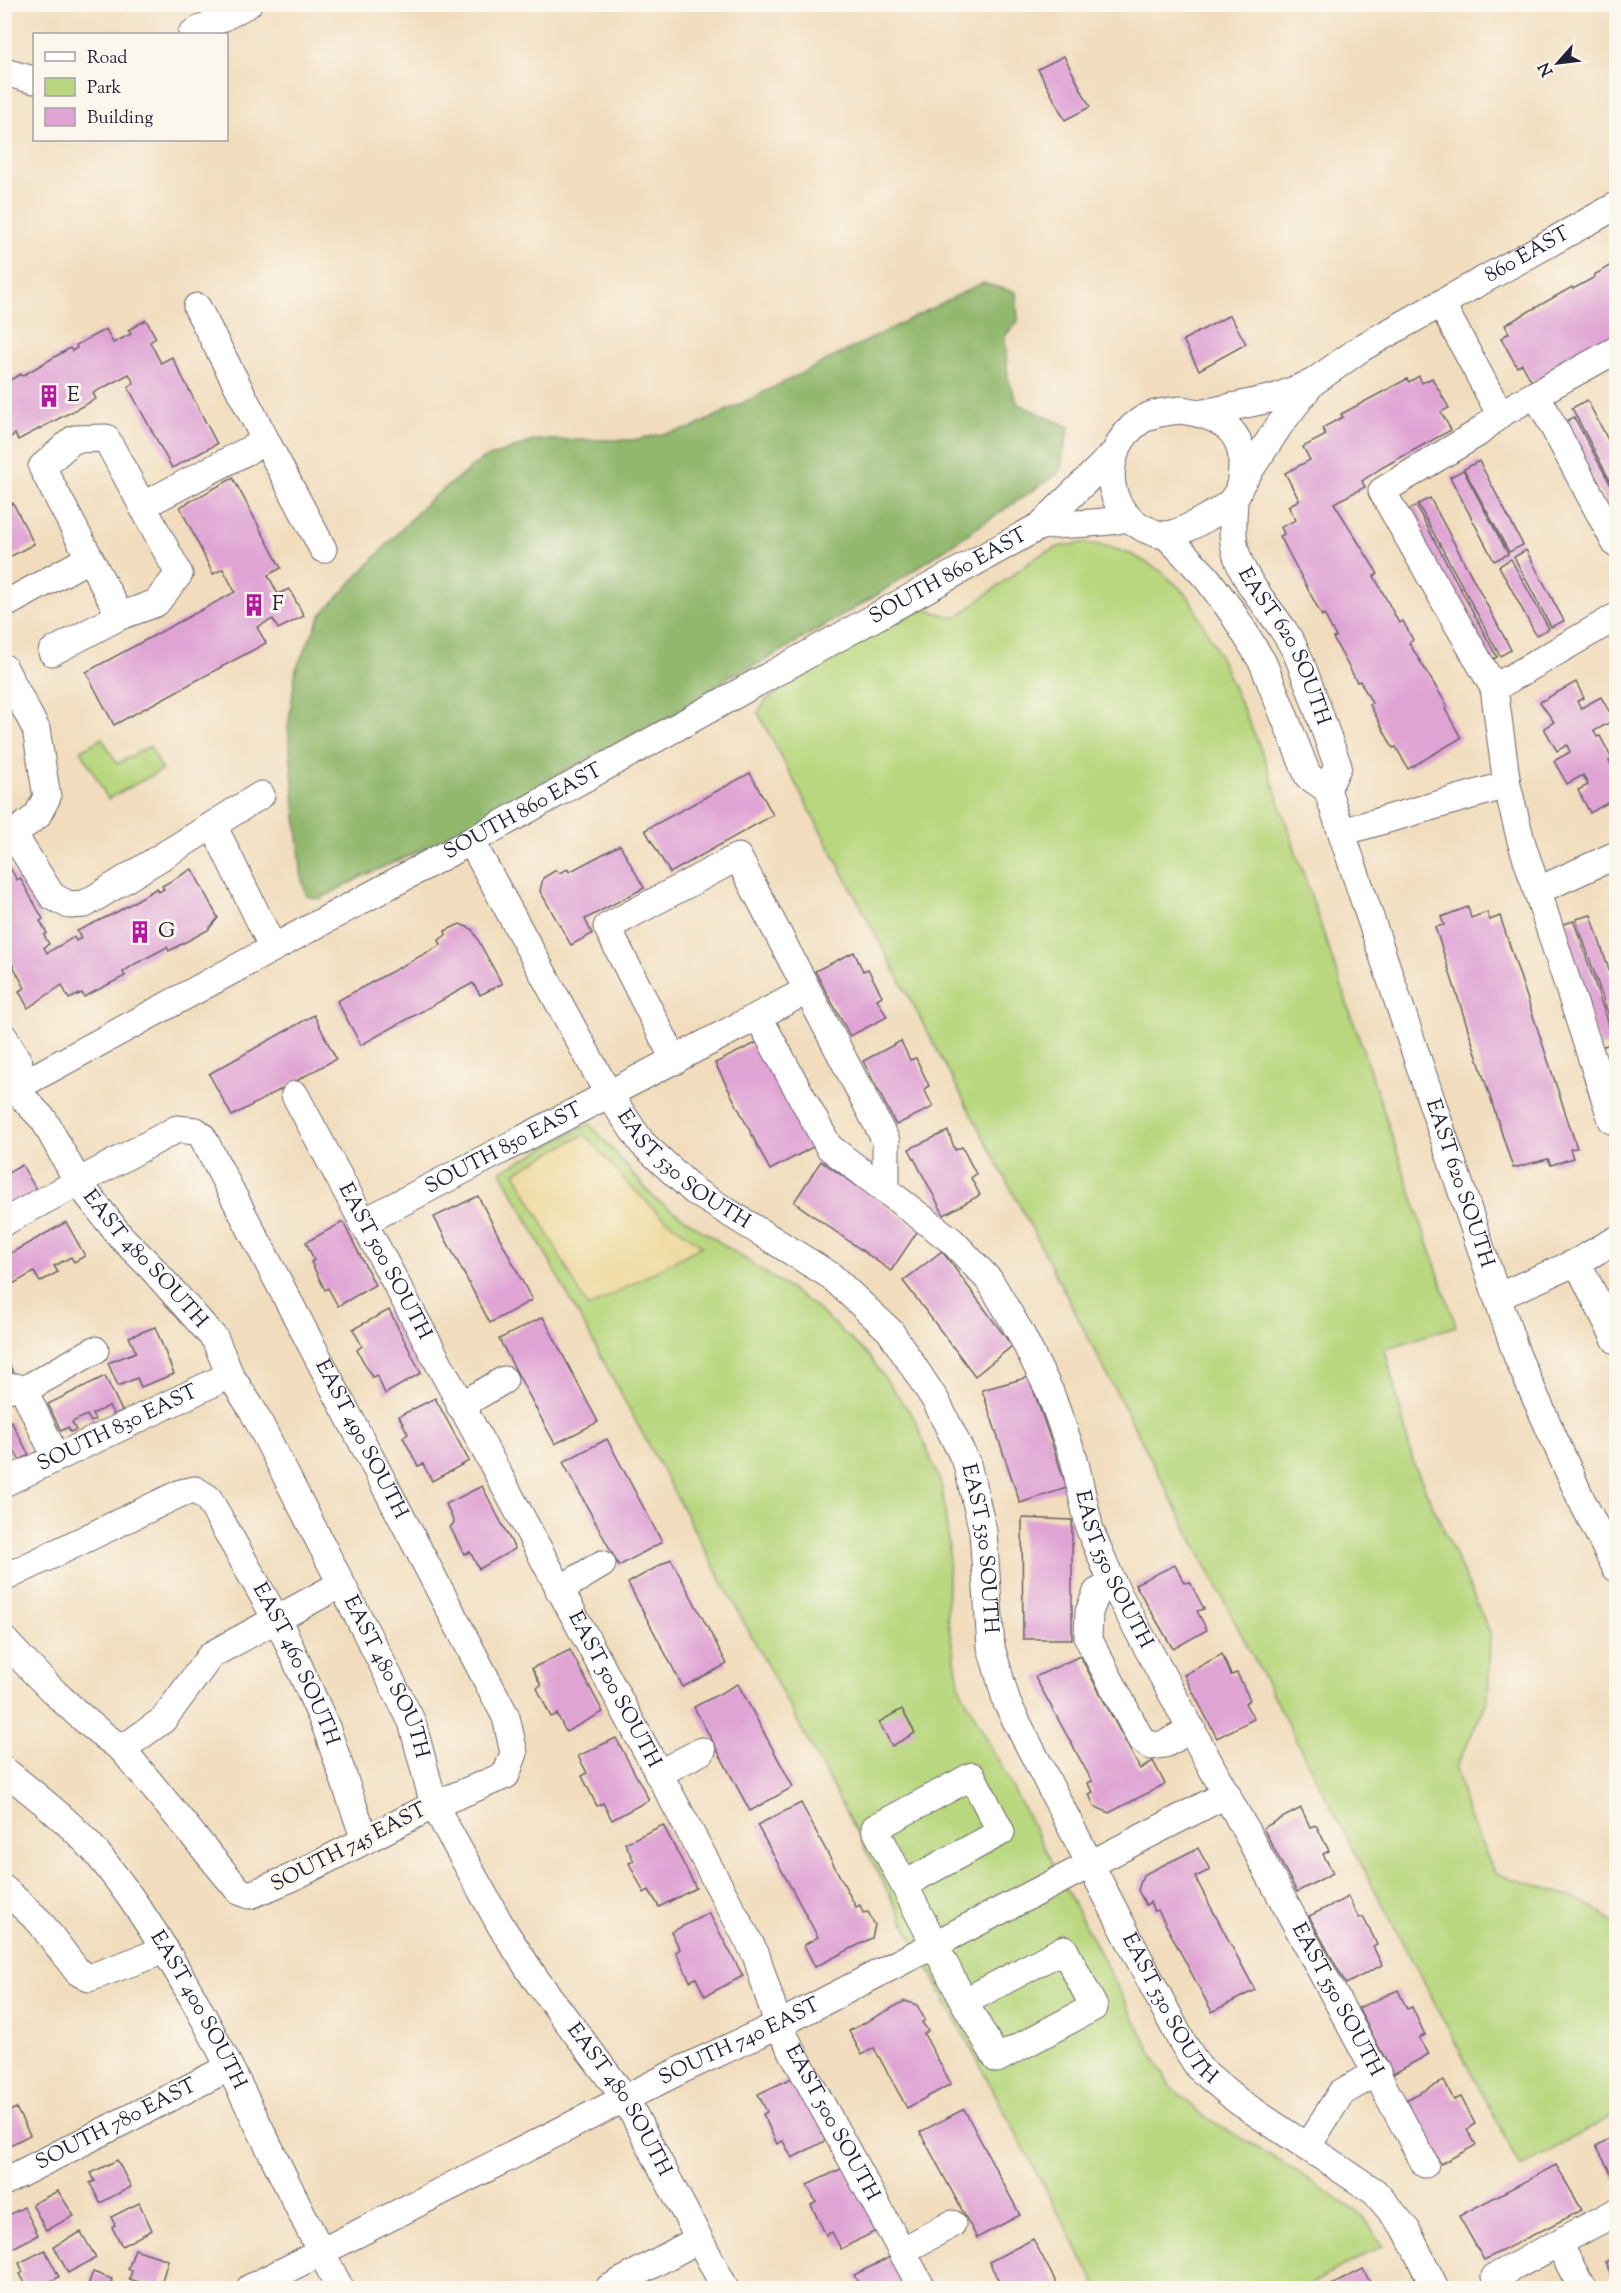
<svg xmlns="http://www.w3.org/2000/svg" width="1621" height="2293" viewBox="0 0 1621 2293" font-family="'Sorts Mill Goudy',serif">
  <style>
    .green { fill: #b8d77e; stroke: #6d7c5c; stroke-width: 1.5 }
    .forest { fill: #92b86d; stroke: #5a6d54; stroke-width: 1.5 }
    .sand { fill: #eeda9e; stroke: #887e6c; stroke-width: 1.5 }
    .building { fill: #dfa3d4 }
    .lines { fill: none; stroke-linecap: round; stroke-linejoin: round }
    .minor-casing { stroke: #6a6368; stroke-width: 29 }
    .minor { stroke: #fff; stroke-width: 27 }
    .labels { text-anchor: middle; dominant-baseline: central; stroke-width: 6; stroke-linejoin: round; paint-order: stroke }
    .street-label { font-size: 21px; fill: #22223b; stroke: #fbf7ec }
    .poi-label { font-size: 21px; fill: #22223b; stroke: #fbf7ec; text-anchor: start }
  </style>
  <rect width="100%" height="100%" fill="#fbf7ec"/>
  <filter id="ink" filterUnits="userSpaceOnUse"><feTurbulence type="fractalNoise" baseFrequency=".0167" numOctaves="2"/><feDisplacementMap in="SourceGraphic" scale="12" xChannelSelector="R" yChannelSelector="G"/><feConvolveMatrix kernelMatrix="1 2 1 2 8 2 1 2 1" color-interpolation-filters="sRGB"/></filter>
  <filter id="wash" filterUnits="userSpaceOnUse"><feTurbulence type="fractalNoise" baseFrequency=".008" numOctaves="4" result="noise"/><feDisplacementMap in="SourceGraphic" scale="24" xChannelSelector="R" yChannelSelector="G"/><feGaussianBlur stdDeviation="1.35" result="paint"/><feColorMatrix in="noise" values="0 0 0 0 0 0 0 0 0 0 0 0 0 0 0 0 0 1.4 0 .05"/><feComposite in="paint" operator="in"/></filter>
  <g filter="url(#wash)">
    <rect width="100%" height="100%" fill="#f1ddbd"/>
    <g class="green">
      <path d="M1084,543L1106,546L1133,555L1161,571L1188,596L1215,646L1263,754L1456,1326L1385,1349L1413,1462L1490,1633L1488,1700L1456,1767L1466,1809L1495,1874C1532,1884 1591,1897 1616,1926V2114L1521,2167L1313,1773L1030,1225L758,713L766,700L857,642L924,609L956,618L1036,557L1058,547Z"/>
      <polygon points="102,738 117,764 150,746 162,770 108,799 81,750"/>
      <polygon points="590,1124 654,1198 812,1304 868,1355 915,1419 942,1487 949,1547 947,1616 960,1688 1168,2083 1202,2115 1296,2171 1361,2215 1382,2246 1303,2288 1098,2288 810,1745 501,1171"/>
    </g>
    <polygon class="forest" points="982,283 1016,292 1018,321 1005,336 1008,379 1018,404 1069,427 1060,472 875,596 762,662 728,677 696,703 554,776 494,813 433,845 363,876 320,899 307,896 302,881 288,728 296,669 321,615 427,502 481,460 536,440 633,440 692,428"/>
    <polygon class="sand" points="585,1134 628,1184 659,1214 702,1246 588,1308 515,1172"/>
    <g id="blocks">
      <g class="building">
        <polygon points="1064,56 1090,107 1065,120 1038,69"/>
        <polygon points="1616,262 1616,337 1532,382 1522,364 1517,367 1501,338 1509,333 1505,325 1572,287 1573,289 1595,277 1594,275"/>
        <polygon points="1230,315 1246,344 1199,370 1183,340"/>
        <polygon points="146,320 156,338 150,342 161,363 172,357 217,444 172,468 128,387 134,383 129,374 93,393 96,399 18,440 15,434 4,442 4,383 21,374 22,376 70,348 72,351 77,348 76,345 106,329 113,343 131,334 128,330"/>
        <polygon points="1419,376 1422,383 1432,378 1449,408 1441,412 1451,430 1383,467 1362,481 1365,487 1334,503 1378,574 1374,576 1399,623 1403,621 1413,640 1409,643 1448,707 1445,709 1461,738 1408,769 1396,747 1393,748 1370,705 1372,703 1360,681 1357,682 1333,638 1336,637 1324,614 1322,616 1280,536 1284,534 1281,527 1296,520 1288,506 1299,500 1285,473 1310,460 1303,447 1326,435 1322,428 1343,417 1341,414 1407,379 1409,382"/>
        <polygon points="1587,400 1616,455 1616,492 1572,408"/>
        <polygon points="1574,417 1616,495 1616,523 1563,423"/>
        <polygon points="1479,461 1523,545 1509,552 1464,469"/>
        <polygon points="1463,470 1508,554 1494,561 1450,477"/>
        <polygon points="233,478 281,568 268,575 278,594 289,589 304,616 278,629 273,619 257,627 266,643 114,725 86,672 235,592 223,569 213,574 180,507"/>
        <polygon points="4,490 9,505 13,503 34,544 4,560"/>
        <polygon points="1430,498 1511,650 1500,656 1418,504"/>
        <polygon points="1416,506 1497,657 1483,665 1402,513"/>
        <polygon points="1526,550 1564,621 1551,627 1514,557"/>
        <polygon points="1511,559 1549,629 1536,635 1499,566"/>
        <polygon points="1576,682 1584,698 1577,701 1581,708 1601,697 1614,720 1594,731 1597,737 1600,736 1612,759 1609,761 1614,770 1616,769 1616,798 1590,813 1578,790 1588,785 1583,775 1567,784 1554,761 1570,752 1567,745 1557,751 1544,728 1554,722 1540,702"/>
        <polygon points="750,773 773,815 670,873 645,830"/>
        <polygon points="620,845 644,888 585,919 592,934 571,945 540,891 543,878 556,870 559,873 568,869 569,872"/>
        <polygon points="4,857 17,880 20,878 43,919 40,921 47,933 44,935 49,944 44,947 47,953 74,937 76,941 81,938 77,931 117,912 157,888 159,892 164,889 162,886 192,869 218,918 208,930 169,951 167,947 135,964 123,972 125,976 84,997 82,993 69,999 62,985 28,1008 19,991 25,988 12,964 4,968"/>
        <polygon points="1468,907 1471,918 1487,912 1490,920 1500,916 1577,1148 1570,1149 1573,1158 1551,1165 1548,1159 1513,1168 1435,927 1444,925 1441,917"/>
        <polygon points="1591,915 1616,992 1616,1037 1576,919"/>
        <polygon points="1574,921 1615,1043 1600,1047 1559,925"/>
        <polygon points="460,924 472,929 502,984 480,995 473,983 361,1045 337,1001 441,945 439,940 446,935 445,931"/>
        <polygon points="854,952 863,971 868,969 882,996 877,999 887,1017 850,1036 815,971"/>
        <polygon points="314,1015 336,1059 232,1116 209,1074"/>
        <polygon points="760,1041 815,1146 770,1170 715,1063"/>
        <polygon points="901,1041 910,1060 916,1058 929,1086 924,1089 933,1107 896,1125 863,1061"/>
        <polygon points="948,1131 955,1150 962,1147 976,1174 971,1178 980,1195 944,1215 909,1149"/>
        <polygon points="821,1161 919,1229 891,1271 794,1202"/>
        <polygon points="22,1165 38,1193 4,1211 4,1175"/>
        <polygon points="478,1196 532,1300 490,1323 434,1217"/>
        <polygon points="66,1222 85,1256 74,1262 71,1257 54,1266 58,1272 40,1282 34,1272 4,1289 4,1257"/>
        <polygon points="343,1222 375,1285 338,1306 328,1288 325,1290 311,1262 314,1260 306,1242"/>
        <polygon points="942,1251 1012,1346 975,1376 903,1281"/>
        <polygon points="389,1310 421,1373 385,1394 377,1375 372,1377 357,1350 362,1346 353,1329"/>
        <polygon points="543,1317 598,1422 555,1444 499,1339"/>
        <polygon points="155,1327 174,1374 141,1387 137,1378 118,1386 108,1363 136,1352 129,1337"/>
        <polygon points="4,1353 15,1377 4,1382"/>
        <polygon points="105,1376 122,1411 114,1415 109,1406 92,1414 95,1420 91,1422 87,1415 72,1422 76,1430 70,1432 68,1427 61,1431 48,1404"/>
        <polygon points="1029,1377 1067,1488 1020,1503 982,1390"/>
        <polygon points="435,1398 469,1461 432,1481 423,1464 418,1466 403,1437 408,1434 399,1416"/>
        <polygon points="11,1421 29,1455 20,1460 15,1452 6,1456 9,1464 4,1466 4,1424"/>
        <polygon points="607,1439 662,1542 619,1566 563,1462"/>
        <polygon points="482,1486 515,1549 479,1569 470,1552 464,1554 450,1527 454,1523 446,1504"/>
        <polygon points="1022,1518 1072,1520 1072,1639 1023,1639"/>
        <polygon points="671,1559 727,1664 683,1687 628,1583"/>
        <polygon points="1175,1565 1184,1583 1190,1582 1204,1609 1197,1611 1207,1630 1173,1649 1135,1584"/>
        <polygon points="570,1650 603,1712 566,1732 557,1714 551,1717 537,1688 541,1685 532,1668"/>
        <polygon points="1222,1654 1231,1675 1237,1673 1250,1700 1245,1703 1254,1719 1217,1738 1184,1675"/>
        <polygon points="1080,1656 1140,1769 1153,1761 1165,1784 1109,1813 1094,1806 1089,1794 1093,1792 1087,1783 1092,1781 1035,1677"/>
        <polygon points="738,1684 793,1787 750,1811 694,1707"/>
        <polygon points="902,1709 915,1733 892,1746 879,1722"/>
        <polygon points="616,1738 649,1800 612,1820 603,1803 597,1806 582,1776 587,1773 578,1756"/>
        <polygon points="801,1803 856,1907 860,1905 863,1913 868,1912 875,1925 872,1938 815,1967 804,1945 818,1937 757,1825"/>
        <polygon points="1301,1808 1310,1827 1316,1825 1329,1851 1323,1854 1333,1873 1297,1892 1263,1828"/>
        <polygon points="663,1825 696,1888 659,1907 649,1890 644,1893 629,1863 634,1861 625,1843"/>
        <polygon points="1198,1848 1210,1870 1195,1877 1255,1990 1212,2012 1158,1910 1154,1911 1150,1902 1146,1905 1138,1890 1143,1875"/>
        <polygon points="1348,1897 1359,1918 1363,1917 1377,1944 1373,1946 1382,1965 1346,1984 1309,1916"/>
        <polygon points="709,1913 743,1976 705,1996 696,1978 690,1981 676,1952 680,1949 671,1932"/>
        <polygon points="1398,1990 1407,2009 1412,2007 1425,2035 1419,2038 1429,2054 1393,2074 1358,2008"/>
        <polygon points="905,2001 917,2005 925,2020 922,2022 928,2031 924,2034 951,2084 907,2108 874,2048 862,2055 849,2031"/>
        <polygon points="4,2071 10,2072 5,2094 4,2094"/>
        <polygon points="796,2076 829,2139 792,2158 783,2141 777,2144 763,2114 767,2112 758,2094"/>
        <polygon points="1444,2081 1454,2100 1461,2097 1475,2124 1467,2129 1476,2145 1441,2164 1405,2100"/>
        <polygon points="16,2108 30,2135 4,2148 4,2114"/>
        <polygon points="964,2109 1020,2215 977,2238 920,2132"/>
        <polygon points="1616,2135 1616,2182 1596,2146"/>
        <polygon points="117,2160 131,2187 100,2203 90,2183 95,2181 91,2173"/>
        <polygon points="1556,2165 1582,2210 1484,2260 1459,2216"/>
        <polygon points="845,2167 878,2230 841,2249 832,2232 826,2235 811,2205 816,2202 807,2185"/>
        <polygon points="58,2191 74,2216 46,2230 32,2204"/>
        <polygon points="139,2203 152,2230 122,2246 112,2227 115,2225 111,2217"/>
        <polygon points="24,2207 38,2235 7,2251 4,2212 7,2211 9,2215"/>
        <polygon points="81,2232 96,2258 68,2273 54,2246"/>
        <polygon points="1033,2239 1059,2288 1003,2288 989,2262"/>
        <polygon points="135,2249 168,2260 160,2288 129,2279 132,2271 128,2269"/>
        <polygon points="45,2250 59,2277 38,2288 28,2288 20,2274 23,2272 19,2263"/>
        <polygon points="892,2256 909,2288 861,2288 854,2275"/>
        <polygon points="1616,2256 1616,2284 1605,2262"/>
        <polygon points="1363,2269 1373,2288 1326,2288"/>
        <polygon points="93,2272 112,2279 111,2282 121,2286 120,2288 87,2288"/>
      </g>
    </g>
  </g>
  <g filter="url(#ink)">
    <use href="#blocks" fill-opacity="0" stroke="#6a6368" stroke-width="1.5"/>
    <g class="lines">
      <g class="minor-casing">
        <g id="minor">
          <polyline points="192,34 248,4"/>
          <polyline points="4,72 34,80"/>
          <polyline points="1442,305 1500,414"/>
          <polyline points="1536,394 1616,544"/>
          <path d="M1181,410C1212,414 1243,426 1242,464C1242,494 1235,503 1208,517C1197,523 1179,534 1166,535C1160,536 1150,531 1145,529C1097,506 1102,438 1149,416C1159,412 1170,411 1181,410Z"/>
          <polyline points="1204,413 1274,398 1312,383"/>
          <polygon points="106,438 179,574 156,603 120,616 42,467 74,439"/>
          <polyline points="266,441 323,549"/>
          <path id="s1" d="M1240,485L1279,426L1312,383L1363,347L1616,206"/>
          <path id="s2" d="M1234,501C1233,520 1231,538 1237,556C1249,593 1281,618 1297,654C1312,690 1324,729 1338,766L1327,789"/>
          <polyline points="142,506 266,441 197,307"/>
          <path d="M1040,526C1069,523 1099,525 1127,518"/>
          <path id="s3" d="M1166,535L1206,577L1232,612L1263,663L1308,776L1327,789L1517,1356L1581,1499L1616,1568"/>
          <polyline points="4,605 88,559"/>
          <polyline points="52,652 120,616"/>
          <polyline points="4,668 36,729 47,797 37,816 13,834 52,896 69,905 85,904 213,825 273,948"/>
          <polyline points="1494,688 1616,617"/>
          <polyline points="1507,785 1494,688 1382,491 1478,433 1500,414 1616,350"/>
          <polyline points="213,825 261,795"/>
          <polyline points="1342,832 1507,785 1521,841 1612,1120 1616,1119"/>
          <path id="s4" d="M471,841L609,1095L642,1143L694,1191L831,1276L890,1331L936,1401L967,1464L983,1531L991,1647L1007,1703L1181,2040L1199,2068L1238,2101L1375,2192L1406,2229L1435,2288"/>
          <polyline points="1537,891 1616,855"/>
          <path id="s5" d="M759,1018L829,1147L952,1241L990,1281L1020,1332L1050,1392L1074,1459L1090,1530L1113,1584L1425,2164"/>
          <polyline points="4,1037 19,1063 16,1087"/>
          <polyline points="675,1061 607,927 738,857 886,1141 886,1188"/>
          <path id="s6" d="M4,1078L44,1120L78,1182L120,1236L150,1266L215,1339L230,1375L252,1409L412,1722L434,1805L501,1926L534,1977L625,2098L725,2288"/>
          <path id="s7" d="M4,1094L471,841L1040,526L1113,454"/>
          <path id="s8" d="M295,1095L756,1955L778,2025L922,2288"/>
          <path id="s9" d="M4,1222L177,1129L196,1131L202,1136L506,1717L514,1753L506,1775L434,1805L291,1878L250,1895L239,1891L122,1749"/>
          <path id="s10" d="M362,1223L806,991"/>
          <polyline points="1577,1262 1616,1340"/>
          <polyline points="1497,1297 1577,1262 1616,1240"/>
          <polyline points="4,1390 16,1387 24,1390 56,1458"/>
          <polyline points="24,1390 95,1350"/>
          <polyline points="460,1406 504,1380"/>
          <path id="s11" d="M4,1483L230,1375"/>
          <path id="s12" d="M4,1578L181,1493L195,1490L208,1498L283,1631L326,1727L365,1840"/>
          <polyline points="1113,1584 1097,1592 1089,1612 1088,1638 1140,1738 1151,1746 1165,1744 1192,1729"/>
          <polyline points="559,1590 602,1564"/>
          <path d="M4,1640C41,1680 78,1718 122,1749L163,1720L211,1655L341,1584"/>
          <path id="s13" d="M4,1770C35,1795 70,1822 96,1852C199,1977 263,2146 340,2288"/>
          <polyline points="658,1774 702,1751"/>
          <polyline points="905,1884 1001,1832 972,1776 875,1828 964,2002 997,2059 1094,2007 1064,1949 964,2002"/>
          <polyline points="4,1889 39,1921 78,1972 89,1978 165,1950"/>
          <polyline points="1307,2147 1341,2093 1377,2072"/>
          <path id="s14" d="M4,2182L228,2068"/>
          <polyline points="1559,2244 1582,2288"/>
          <polyline points="902,2251 952,2224"/>
          <polyline points="1495,2277 1616,2212"/>
          <path id="s15" d="M250,2288L681,2070L778,2025L1227,1794"/>
          <polyline points="609,2288 699,2239"/>
        </g>
      </g>
      <use href="#minor" class="minor"/>
    </g>
  </g>
  <defs>
    <g id="building-bare" transform="scale(1.8)"><path d="M-4-6H4V6H1V3H-1V6H-4ZM-2.5-4.3h1.7v1.8h-1.7ZM.8-4.3h1.7v1.8H.8ZM-2.5-1h1.7V.8h-1.7ZM.8-1h1.7V.8H.8Z" fill="#b5179e" stroke="#fbf7ec" stroke-width="2.5" paint-order="stroke"/></g>
  </defs>
  <g fill-rule="evenodd">
    <use href="#building-bare" x="49" y="396"/>
    <use href="#building-bare" x="254" y="605"/>
    <use href="#building-bare" x="140" y="932"/>
  </g>
  <g class="labels">
    <g class="street-label">
      <text stroke="none"><textPath href="#s1" startOffset="376">860 EAST</textPath></text>
      <text stroke="none"><textPath href="#s7" startOffset="1077">SOUTH 860 EAST</textPath></text>
      <text stroke="none"><textPath href="#s2" startOffset="158">EAST 620 SOUTH</textPath></text>
      <text stroke="none"><textPath href="#s7" startOffset="591">SOUTH 860 EAST</textPath></text>
      <text stroke="none"><textPath href="#s10" startOffset="160">SOUTH 850 EAST</textPath></text>
      <text stroke="none"><textPath href="#s4" startOffset="396">EAST 530 SOUTH</textPath></text>
      <text stroke="none"><textPath href="#s3" startOffset="722">EAST 620 SOUTH</textPath></text>
      <text stroke="none"><textPath href="#s6" startOffset="231">EAST 480 SOUTH</textPath></text>
      <text stroke="none"><textPath href="#s8" startOffset="189">EAST 500 SOUTH</textPath></text>
      <text stroke="none"><textPath href="#s11" startOffset="126">SOUTH 830 EAST</textPath></text>
      <text stroke="none"><textPath href="#s9" startOffset="566">EAST 490 SOUTH</textPath></text>
      <text stroke="none"><textPath href="#s4" startOffset="900">EAST 530 SOUTH</textPath></text>
      <text stroke="none"><textPath href="#s5" startOffset="672">EAST 550 SOUTH</textPath></text>
      <text stroke="none"><textPath href="#s12" startOffset="414">EAST 460 SOUTH</textPath></text>
      <text stroke="none"><textPath href="#s6" startOffset="717">EAST 480 SOUTH</textPath></text>
      <text stroke="none"><textPath href="#s8" startOffset="675">EAST 500 SOUTH</textPath></text>
      <text transform="translate(349 1848) rotate(-27)">SOUTH 745 EAST</text>
      <text stroke="none"><textPath href="#s5" startOffset="1158">EAST 550 SOUTH</textPath></text>
      <text stroke="none"><textPath href="#s4" startOffset="1404">EAST 530 SOUTH</textPath></text>
      <text stroke="none"><textPath href="#s13" startOffset="312">EAST 400 SOUTH</textPath></text>
      <text stroke="none"><textPath href="#s15" startOffset="548">SOUTH 740 EAST</textPath></text>
      <text stroke="none"><textPath href="#s6" startOffset="1203">EAST 480 SOUTH</textPath></text>
      <text stroke="none"><textPath href="#s8" startOffset="1161">EAST 500 SOUTH</textPath></text>
      <text stroke="none"><textPath href="#s14" startOffset="126">SOUTH 780 EAST</textPath></text>
    </g>
    <g class="poi-label">
      <text x="67" y="396">E</text>
      <text x="272" y="605">F</text>
      <text x="158" y="932">G</text>
    </g>
  </g>
  <rect width="1621" height="2293" fill="none" stroke="#fbf7ec" stroke-width="24"/>
  <rect x="33" y="33" width="195" height="108" fill="#fbf7ec" stroke="#a4a2a5" stroke-width="1.5"/>
  <rect x="45" y="52" width="30" height="9" fill="#ffffff" stroke="#a4a2a5" stroke-width="1.5"/>
  <text x="87" y="63" font-size="18" fill="#22223b">Road</text>
  <rect x="45" y="78" width="30" height="18" fill="#b8d77e" stroke="#a4a2a5" stroke-width="1.5"/>
  <text x="87" y="93" font-size="18" fill="#22223b">Park</text>
  <rect x="45" y="108" width="30" height="18" fill="#dfa3d4" stroke="#a4a2a5" stroke-width="1.5"/>
  <text x="87" y="123" font-size="18" fill="#22223b">Building</text>
  <g transform="translate(1558 63) rotate(242)" stroke="#fbf7ec" stroke-width="4.5" paint-order="stroke">
  <path d="M0-4.5L10 22L0 15L-10 22Z" fill="#22223b"/>
  <text y="-9" font-size="16" font-weight="bold" text-anchor="middle" fill="#22223b">N</text>
  </g>
</svg>
